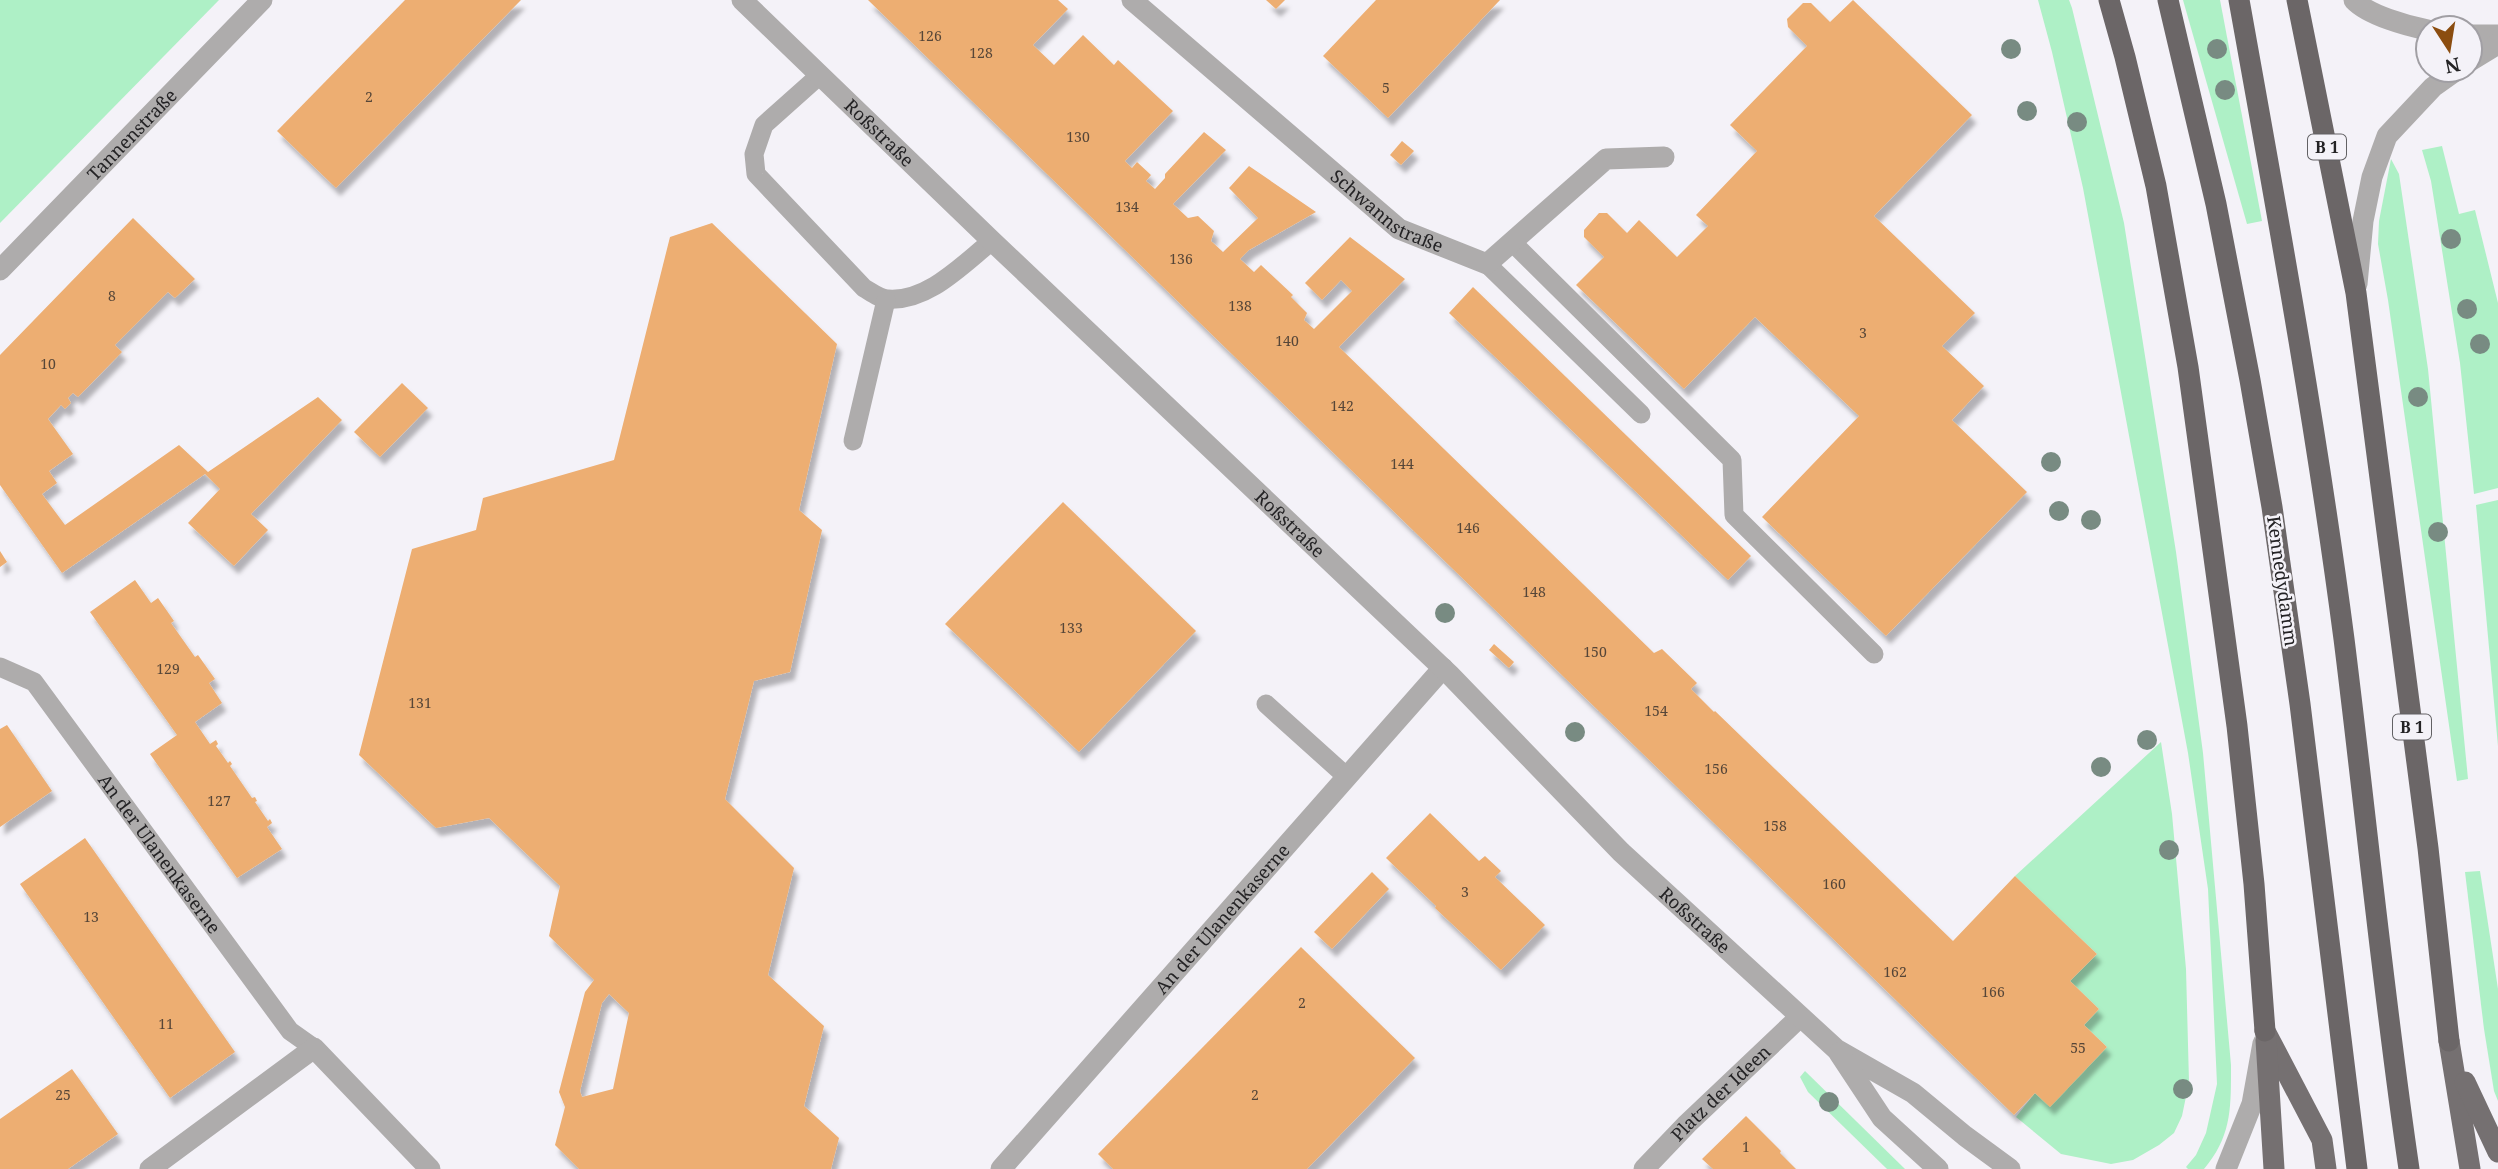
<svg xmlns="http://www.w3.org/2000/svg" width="2498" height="1169" viewBox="0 0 2498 1169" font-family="'Noto Serif',serif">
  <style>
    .green { fill: #aef0c6 }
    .building { fill: #edae72; fill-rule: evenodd; filter: url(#shadow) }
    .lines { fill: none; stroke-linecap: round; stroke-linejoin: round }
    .service { stroke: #aeacac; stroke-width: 19 }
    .minor { stroke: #aeacac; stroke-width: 21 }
    .tertiary { stroke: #aeacac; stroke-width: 21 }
    .primary { stroke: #757071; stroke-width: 21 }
    .trunk { stroke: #6b6667; stroke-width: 21 }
    .tree { fill: #788b82 }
    .labels { text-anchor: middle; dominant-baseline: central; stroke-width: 5; stroke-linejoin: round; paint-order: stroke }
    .number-label { font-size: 14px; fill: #564638 }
    .shield { fill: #f4f2f8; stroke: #626164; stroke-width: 2 }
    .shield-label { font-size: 16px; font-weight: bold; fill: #242325 }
    .street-label { font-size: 18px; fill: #242325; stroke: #f4f2f8 }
  </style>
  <defs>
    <filter id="shadow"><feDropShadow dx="4.5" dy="8" stdDeviation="2" flood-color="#0004"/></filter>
  </defs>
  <rect width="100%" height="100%" fill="#f4f2f8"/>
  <g class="green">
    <polygon points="0,0 219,0 0,223"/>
    <path d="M2038,0H2069L2072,8L2124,223L2176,552L2203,753L2231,1065C2231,1107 2232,1136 2204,1169H2188L2186,1167L2196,1155L2206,1133L2217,1084L2208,889L2188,753L2083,188L2052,52Z"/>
    <polygon points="2183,0 2220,0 2262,221 2247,224"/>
    <polygon points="2442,146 2459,214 2475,210 2498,303 2498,488 2474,494 2460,363 2431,181 2422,150"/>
    <polygon points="2391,159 2399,174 2428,369 2468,779 2457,781 2388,300 2378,244 2379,221"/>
    <polygon points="2498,500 2498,746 2476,505"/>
    <polygon points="2161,742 2172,814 2186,969 2189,1082 2182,1116 2174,1133 2159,1145 2133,1160 2111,1164 2061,1154 2016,1117 2035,1093 2050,1106 2107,1047 2084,1025 2099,1009 2070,981 2097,954 2015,876"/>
    <polygon points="2480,871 2498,989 2498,1101 2494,1091 2484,1029 2465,872"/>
    <polygon points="1805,1071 1905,1169 1887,1169 1808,1092 1800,1077"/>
  </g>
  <g class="building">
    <polygon points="405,0 521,0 336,188 277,131"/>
    <polygon points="868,0 1058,0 1068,9 1033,45 1054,65 1083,35 1114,65 1118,60 1173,111 1125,161 1132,168 1137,162 1151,175 1146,181 1155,189 1165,178 1165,174 1204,132 1226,150 1173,204 1188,218 1198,216 1214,231 1211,241 1223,252 1258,218 1229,188 1249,166 1316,212 1249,250 1240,259 1254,272 1261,265 1293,295 1291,297 1307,313 1304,320 1314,329 1352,291 1341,280 1322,300 1305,283 1350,237 1405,279 1339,347 1654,653 1662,649 1697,683 1691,689 1714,712 1715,711 1953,941 2015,876 2097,954 2070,981 2099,1009 2084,1025 2107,1047 2050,1107 2035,1093 2014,1115"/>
    <polygon points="1266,0 1285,0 1276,9"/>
    <polygon points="1376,0 1500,0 1388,118 1323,56"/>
    <polygon points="1853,0 1972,115 1874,216 1975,313 1942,346 1984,386 1952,420 2027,492 1886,636 1762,517 1859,416 1755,317 1684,389 1576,285 1604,257 1584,237 1584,230 1599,213 1607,213 1627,233 1639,220 1677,257 1708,226 1696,215 1757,151 1730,125 1807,46 1788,27 1787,19 1803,3 1811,3 1830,22"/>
    <polygon points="1402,141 1414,151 1401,165 1390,155"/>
    <polygon points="133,218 195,279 175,298 168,292 115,345 122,352 78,397 73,393 68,398 71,403 65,409 61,405 48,419 73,454 49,471 57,483 42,494 65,525 179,445 208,472 318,397 342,420 251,514 268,530 234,566 188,523 220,489 205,474 62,573 0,485 0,355"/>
    <path d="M712,223L837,344L799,510L822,530L790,672L754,681L725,799L794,868L768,975L824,1026L804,1106L839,1138L831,1169H579L555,1145L565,1107L559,1092L585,992L594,980L549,936L560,886L489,818L436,828L359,755L412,549L476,530L483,498L614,460L670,237ZM609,994L629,1013L613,1089L582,1097L580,1091L602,1003Z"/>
    <polygon points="1473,287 1751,556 1728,580 1449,313"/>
    <polygon points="402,383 428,408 380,457 354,432"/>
    <polygon points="1063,502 1196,631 1079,752 945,624"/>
    <polygon points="0,551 7,562 0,567"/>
    <polygon points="135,580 151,603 158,598 174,621 171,623 195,657 198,655 215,679 209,683 222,703 195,722 210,744 216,740 218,744 216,746 228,763 230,761 232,764 230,766 252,798 255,797 257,801 255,802 268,821 270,819 272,823 267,827 282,849 237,878 150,754 177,735 90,612"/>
    <polygon points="1494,644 1514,662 1509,668 1489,650"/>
    <polygon points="7,725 52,791 0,827 0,729"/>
    <polygon points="1430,813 1479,861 1485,856 1501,871 1495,877 1545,925 1501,970 1435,908 1436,906 1386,858"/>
    <polygon points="85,838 235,1052 170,1098 20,884"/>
    <polygon points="1372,872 1389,889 1332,949 1314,932"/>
    <polygon points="1301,947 1415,1058 1307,1169 1113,1169 1098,1154"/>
    <polygon points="72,1069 118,1134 68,1169 0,1169 0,1119"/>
    <polygon points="1746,1116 1781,1151 1780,1153 1796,1169 1713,1169 1702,1159"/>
  </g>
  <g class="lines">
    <g class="service">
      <path d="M820,75L764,125L754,154L756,174L864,288C871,292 880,299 888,299C928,302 963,264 992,241"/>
      <polyline points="1512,242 1732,460 1734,515 1874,654"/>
      <polyline points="1487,264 1641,414"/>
      <polyline points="853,441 886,300"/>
      <path id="s1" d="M0,667L34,682L290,1031L314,1048"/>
      <polyline points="1266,704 1347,777"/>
    </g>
    <g class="minor">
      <path id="s2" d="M1132,0L1399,229L1487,264L1606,159L1664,157"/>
      <path d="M2354,0C2368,15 2407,26 2428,30"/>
      <polyline points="2470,35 2498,35"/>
      <polyline points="2470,61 2498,44"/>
      <path id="s3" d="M0,270L262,0"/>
      <polyline points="2357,284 2363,221 2372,177 2387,136 2433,87 2457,70"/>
      <polyline points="150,1169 314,1048 430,1169"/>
      <path id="s4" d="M1001,1169L1443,668"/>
      <path id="s5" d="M1644,1169L1687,1124L1800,1017"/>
    </g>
    <g class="tertiary">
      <path id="s6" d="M742,0L992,241L1449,674L1621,852L1836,1049L1913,1093L1965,1136L2010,1169"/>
      <polyline points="1839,1053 1882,1118 1938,1169"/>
      <polyline points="2226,1169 2252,1104 2263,1043"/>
    </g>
    <g class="primary">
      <polyline points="2265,1031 2322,1140 2326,1169"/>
      <polyline points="2266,1040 2274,1169"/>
      <polyline points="2449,1041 2470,1169"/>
      <polyline points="2465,1082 2498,1152"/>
    </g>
    <g class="trunk">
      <polyline points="2109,0 2125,57 2156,186 2188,367 2237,726 2254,884 2265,1031"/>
      <polyline points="2168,0 2216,204 2250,380 2272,507 2300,704 2357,1169"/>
      <path d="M2239,0C2277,212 2316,425 2344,639C2366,815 2383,993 2409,1169"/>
      <polyline points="2297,0 2356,293 2428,848 2449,1041"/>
    </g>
  </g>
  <g class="tree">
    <circle cx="2011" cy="49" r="10"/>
    <circle cx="2217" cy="49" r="10"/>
    <circle cx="2225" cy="90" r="10"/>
    <circle cx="2027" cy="111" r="10"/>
    <circle cx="2077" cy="122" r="10"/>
    <circle cx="2451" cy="239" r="10"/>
    <circle cx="2467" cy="309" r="10"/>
    <circle cx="2480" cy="344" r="10"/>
    <circle cx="2418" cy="397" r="10"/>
    <circle cx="2051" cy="462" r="10"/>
    <circle cx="2059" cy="511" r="10"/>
    <circle cx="2091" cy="520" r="10"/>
    <circle cx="2438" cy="532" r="10"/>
    <circle cx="1445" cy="613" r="10"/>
    <circle cx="1575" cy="732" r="10"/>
    <circle cx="2147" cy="740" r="10"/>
    <circle cx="2101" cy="767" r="10"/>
    <circle cx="2169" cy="850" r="10"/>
    <circle cx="2183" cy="1089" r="10"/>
    <circle cx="1829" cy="1102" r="10"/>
  </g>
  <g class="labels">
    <g class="number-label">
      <text x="930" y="35">126</text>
      <text x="981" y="52">128</text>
      <text x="1386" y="87">5</text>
      <text x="369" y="96">2</text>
      <text x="1078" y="136">130</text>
      <text x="1127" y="206">134</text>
      <text x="1181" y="258">136</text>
      <text x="112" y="295">8</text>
      <text x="1240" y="305">138</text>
      <text x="1863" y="332">3</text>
      <text x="1287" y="340">140</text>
      <text x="48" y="363">10</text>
      <text x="1342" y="405">142</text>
      <text x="1402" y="463">144</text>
      <text x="1468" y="527">146</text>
      <text x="1534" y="591">148</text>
      <text x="1071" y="627">133</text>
      <text x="1595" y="651">150</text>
      <text x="168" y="668">129</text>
      <text x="420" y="702">131</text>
      <text x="1656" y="710">154</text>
      <text x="1716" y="768">156</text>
      <text x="219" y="800">127</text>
      <text x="1775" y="825">158</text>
      <text x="1834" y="883">160</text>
      <text x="1465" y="891">3</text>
      <text x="91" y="916">13</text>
      <text x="1895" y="971">162</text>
      <text x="1993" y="991">166</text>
      <text x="1302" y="1002">2</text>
      <text x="166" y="1023">11</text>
      <text x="2078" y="1047">55</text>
      <text x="63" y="1094">25</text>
      <text x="1255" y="1094">2</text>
      <text x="1746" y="1146">1</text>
    </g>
    <g class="shield">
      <rect x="2308" y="134.5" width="38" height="25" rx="5"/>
      <rect x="2393" y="714.5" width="38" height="25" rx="5"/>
    </g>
    <g class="shield-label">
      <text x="2327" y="147">B 1</text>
      <text x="2412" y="727">B 1</text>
    </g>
    <g class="street-label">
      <text stroke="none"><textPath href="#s6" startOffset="191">Roßstraße</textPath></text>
      <text stroke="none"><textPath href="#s3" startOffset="189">Tannenstraße</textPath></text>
      <text stroke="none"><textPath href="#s2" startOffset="332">Schwannstraße</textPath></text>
      <text stroke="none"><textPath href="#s6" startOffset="758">Roßstraße</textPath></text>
      <text transform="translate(2283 581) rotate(82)">Kennedydamm</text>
      <text stroke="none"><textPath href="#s1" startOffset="250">An der Ulanenkaserne</textPath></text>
      <text stroke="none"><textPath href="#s4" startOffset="334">An der Ulanenkaserne</textPath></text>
      <text stroke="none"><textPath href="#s6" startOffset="1325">Roßstraße</textPath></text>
      <text stroke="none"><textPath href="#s5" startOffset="108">Platz der Ideen</textPath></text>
    </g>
  </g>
  <g transform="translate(2449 49) rotate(168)"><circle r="33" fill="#f4f2f8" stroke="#a19fa4" stroke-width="2"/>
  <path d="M0-5L12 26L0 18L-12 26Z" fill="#8b4d10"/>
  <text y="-10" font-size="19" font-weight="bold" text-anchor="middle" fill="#242325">N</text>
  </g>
</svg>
